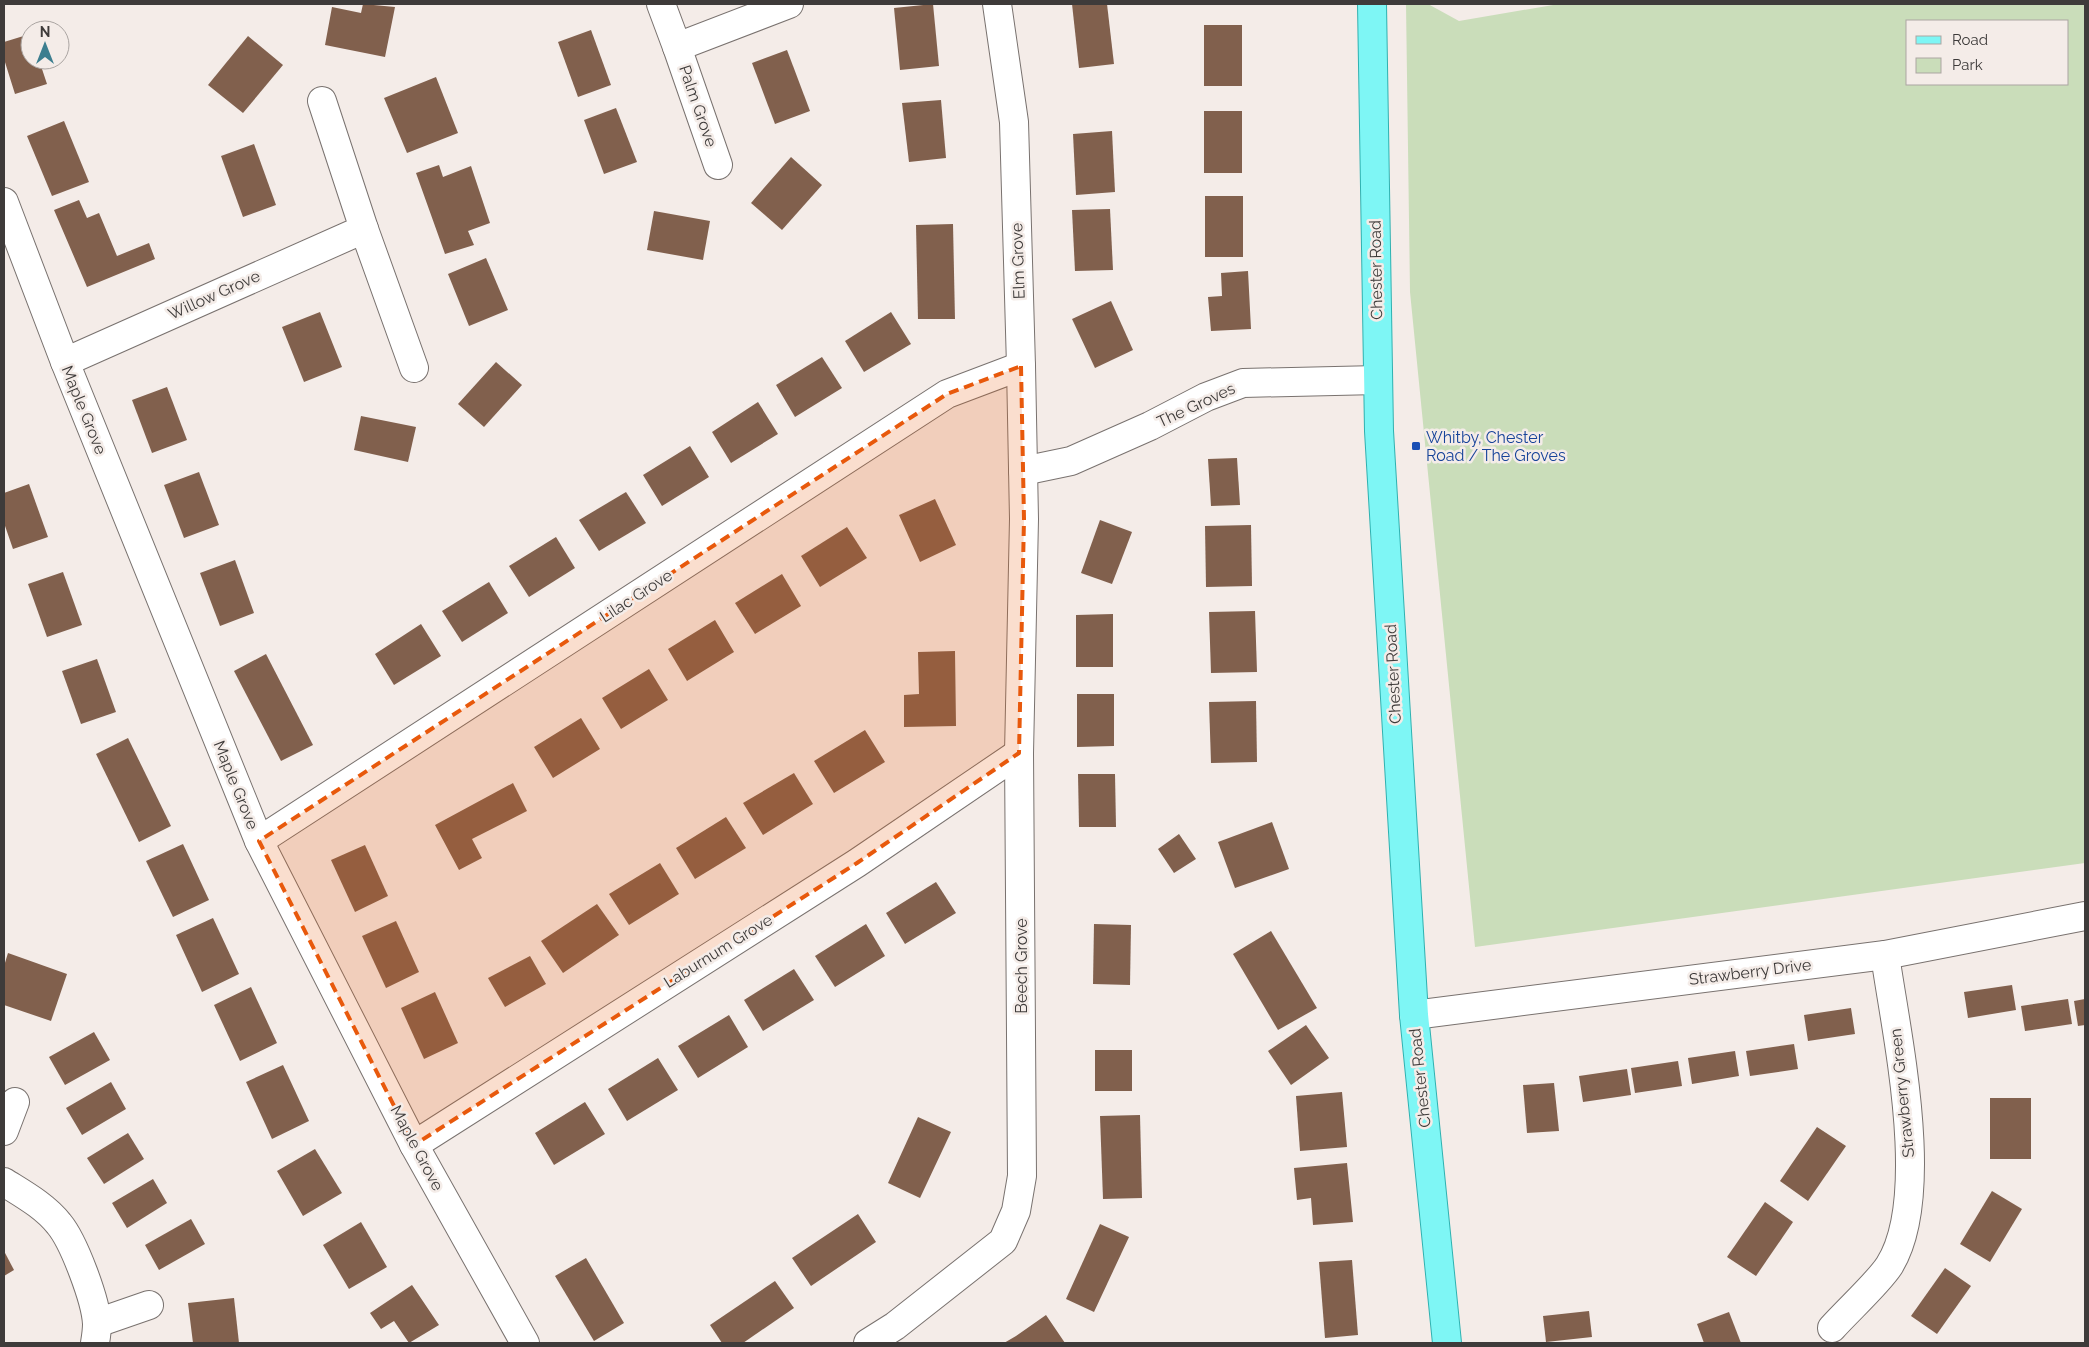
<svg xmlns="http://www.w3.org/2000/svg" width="2089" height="1347" viewBox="0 0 2089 1347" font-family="Raleway,sans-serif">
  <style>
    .green { fill: #caddba; fill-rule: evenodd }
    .building { fill: #81604d }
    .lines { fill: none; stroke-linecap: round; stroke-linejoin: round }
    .minor-casing { stroke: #79726f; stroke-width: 30 }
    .primary-casing { stroke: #30b1b0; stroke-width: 30 }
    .minor { stroke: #fff; stroke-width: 28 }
    .primary { stroke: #7ef6f5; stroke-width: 28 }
    .marked { fill: #e8590c; fill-opacity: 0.2; stroke: #e8590c; stroke-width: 4; stroke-dasharray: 10 6; stroke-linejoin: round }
    .transit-dot { fill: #1a4fb4; stroke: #f4ece8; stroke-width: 2 }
    .labels { text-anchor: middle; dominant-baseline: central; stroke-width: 5; stroke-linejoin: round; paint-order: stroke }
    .street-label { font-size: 16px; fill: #3e3b3a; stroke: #f4ece8 }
    .transit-label { font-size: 16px; fill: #164399; stroke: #f4ece8; text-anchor: start }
  </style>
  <rect width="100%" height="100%" fill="#f4ece8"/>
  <path class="green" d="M1406,4H1428L1459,21L1559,4H2085V863L1475,947L1410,292ZM1908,21H2068V84H1908Z"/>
  <g class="building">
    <polygon points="363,4 395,7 385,57 325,45 332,7 361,13"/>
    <polygon points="933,4 939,66 900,70 894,8"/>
    <polygon points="1072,4 1107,4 1114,64 1079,68"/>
    <rect x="1204" y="25" width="38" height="61"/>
    <polygon points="591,30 611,85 578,97 558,42"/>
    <polygon points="30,34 30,60 39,60 47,84 15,94 4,59 4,42"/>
    <polygon points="248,36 283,65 243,113 208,85"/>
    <polygon points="787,50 810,111 775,124 752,63"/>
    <polygon points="436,77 458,133 407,153 384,98"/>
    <polygon points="941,100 946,158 909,162 902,103"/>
    <polygon points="616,108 637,162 604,174 584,120"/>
    <rect x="1204" y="111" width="38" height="62"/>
    <polygon points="64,121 89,182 52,196 27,136"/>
    <polygon points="1112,131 1115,192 1076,195 1073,134"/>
    <polygon points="254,144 276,205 243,217 221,156"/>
    <polygon points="791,157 822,185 782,230 751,203"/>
    <polygon points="439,165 443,177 471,166 490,223 468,231 474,245 445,254 416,173"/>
    <rect x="1205" y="196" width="38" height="61"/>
    <polygon points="79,200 87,218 99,213 117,256 149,243 155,259 87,287 54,210"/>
    <polygon points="1110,209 1113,270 1075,271 1072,210"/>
    <polygon points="654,211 710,221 703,260 647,250"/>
    <polygon points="953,224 955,319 918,319 916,225"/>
    <polygon points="486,258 508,310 469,326 448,274"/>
    <polygon points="1248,271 1251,329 1211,331 1208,297 1222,296 1221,273"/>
    <polygon points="1111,301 1133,350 1095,368 1072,319"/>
    <polygon points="320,312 342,367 304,382 282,327"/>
    <polygon points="891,312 911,344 864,372 845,341"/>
    <polygon points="822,357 842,388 795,417 776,385"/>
    <polygon points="496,362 522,385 484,427 458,404"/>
    <polygon points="167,387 187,440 152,453 132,400"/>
    <polygon points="758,402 778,434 731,463 712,432"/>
    <polygon points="361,416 416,427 408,462 354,450"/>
    <polygon points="690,446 709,477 662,506 643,475"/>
    <polygon points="1237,458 1240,505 1211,506 1208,459"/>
    <polygon points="199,472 219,525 184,538 164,485"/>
    <polygon points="29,484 48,537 13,549 4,523 4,493"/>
    <polygon points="626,492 646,523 599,551 579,520"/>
    <polygon points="935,499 956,545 920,562 899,515"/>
    <polygon points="1100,520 1132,532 1112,584 1081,573"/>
    <polygon points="1251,525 1252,586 1206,587 1205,526"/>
    <polygon points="847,527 867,558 820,587 801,556"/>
    <polygon points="556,537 575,568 529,597 509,566"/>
    <polygon points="235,560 254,613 220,626 200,573"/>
    <polygon points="63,572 82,625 47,637 28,584"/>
    <polygon points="782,574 801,606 755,634 735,603"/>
    <polygon points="489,582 508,613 462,642 442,611"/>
    <polygon points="1255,611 1257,672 1211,673 1209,612"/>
    <polygon points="1113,614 1113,667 1076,667 1076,615"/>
    <polygon points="715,620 734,652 687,681 668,649"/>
    <polygon points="421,624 441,656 394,685 375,654"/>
    <polygon points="955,651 956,726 904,727 904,695 919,694 918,652"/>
    <polygon points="266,654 313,745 281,761 234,671"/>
    <polygon points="97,659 116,712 81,724 62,671"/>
    <polygon points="649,669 668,700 621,729 602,698"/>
    <polygon points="1077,694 1114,694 1114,746 1077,747"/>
    <polygon points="1256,701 1257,762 1211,763 1209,702"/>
    <polygon points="581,718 600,749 553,778 534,747"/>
    <polygon points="865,730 885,762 834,793 814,761"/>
    <polygon points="128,738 171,826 139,842 96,754"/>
    <polygon points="794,773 813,804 763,835 743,803"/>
    <polygon points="1078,774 1115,774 1116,827 1079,827"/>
    <polygon points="513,783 527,811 472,839 482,858 459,870 435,825"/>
    <polygon points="726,817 746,848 695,879 676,848"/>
    <polygon points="1272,822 1289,869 1235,888 1218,842"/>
    <polygon points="1179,834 1196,859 1174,873 1158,849"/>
    <polygon points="183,844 209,900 173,917 146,861"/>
    <polygon points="365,845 388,896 355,912 331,860"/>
    <polygon points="660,863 679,894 629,925 609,894"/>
    <polygon points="936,882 956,913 905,944 886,913"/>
    <polygon points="597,904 619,935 563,973 541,941"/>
    <polygon points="213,918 239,974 202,992 176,935"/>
    <polygon points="396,921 419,972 386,988 362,936"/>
    <polygon points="866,924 885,956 835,987 815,956"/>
    <polygon points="1094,924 1131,925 1130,985 1093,984"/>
    <polygon points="1271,931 1317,1008 1278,1030 1233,954"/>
    <polygon points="8,953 67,974 51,1021 4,1005 4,966"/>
    <polygon points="530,956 546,984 505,1007 488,978"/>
    <polygon points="794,969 814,1000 763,1031 744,1000"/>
    <polygon points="2012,985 2016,1010 1968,1018 1964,992"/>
    <polygon points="251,987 277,1043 240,1061 214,1005"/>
    <polygon points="435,992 458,1043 424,1059 401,1008"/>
    <polygon points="2068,999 2072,1024 2025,1031 2021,1006"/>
    <polygon points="2085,999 2085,1025 2078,1026 2074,1001"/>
    <polygon points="1851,1008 1855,1034 1808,1041 1804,1015"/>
    <polygon points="729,1015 748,1047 698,1078 678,1046"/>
    <polygon points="1306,1025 1329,1058 1291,1085 1268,1051"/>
    <polygon points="94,1032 110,1060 65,1085 49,1057"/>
    <polygon points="1794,1044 1798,1069 1750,1076 1746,1051"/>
    <rect x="1095" y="1050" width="37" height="41"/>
    <polygon points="1735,1051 1739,1076 1692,1084 1688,1058"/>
    <polygon points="658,1058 678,1090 627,1121 608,1089"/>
    <polygon points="1678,1061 1682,1086 1635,1093 1631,1068"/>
    <polygon points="283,1065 309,1121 272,1139 246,1082"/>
    <polygon points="1627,1069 1631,1095 1583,1102 1579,1076"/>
    <polygon points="111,1082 126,1109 82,1135 66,1108"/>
    <polygon points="1554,1083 1559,1131 1527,1133 1523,1085"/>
    <polygon points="1342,1092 1347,1147 1300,1151 1296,1096"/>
    <rect x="1990" y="1098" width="41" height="61"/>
    <polygon points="585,1102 605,1134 554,1165 535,1133"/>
    <polygon points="1140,1115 1142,1198 1103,1199 1100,1116"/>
    <polygon points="918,1117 951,1132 920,1198 888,1183"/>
    <polygon points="1817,1127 1846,1146 1808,1201 1780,1181"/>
    <polygon points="128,1133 144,1159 104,1184 87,1158"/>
    <polygon points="315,1149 342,1193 303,1216 277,1171"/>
    <polygon points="1347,1163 1353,1222 1313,1225 1311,1198 1297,1200 1294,1168"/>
    <polygon points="153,1179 167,1203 127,1228 112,1203"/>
    <polygon points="1992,1191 2022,1209 1990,1262 1960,1244"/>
    <polygon points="1765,1202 1793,1222 1756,1276 1727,1257"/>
    <polygon points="858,1214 876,1242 811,1286 792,1258"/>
    <polygon points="191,1219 205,1244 159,1270 145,1245"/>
    <polygon points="361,1222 387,1267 349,1289 323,1245"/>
    <polygon points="1100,1224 1129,1237 1094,1312 1066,1299"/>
    <polygon points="4,1251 14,1270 4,1276"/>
    <polygon points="586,1258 624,1323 594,1341 555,1276"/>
    <polygon points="1352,1260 1358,1335 1325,1338 1319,1262"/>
    <polygon points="1945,1268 1971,1286 1937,1334 1911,1316"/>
    <polygon points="775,1281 794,1308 743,1343 722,1343 710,1325"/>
    <polygon points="412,1285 439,1325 409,1343 394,1321 381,1329 370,1313"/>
    <polygon points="234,1298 239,1343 193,1343 188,1303"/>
    <polygon points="1589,1311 1592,1337 1546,1342 1543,1316"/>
    <polygon points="1729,1312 1741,1343 1704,1343 1697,1324"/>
    <polygon points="1046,1315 1065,1343 1004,1343 1016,1336"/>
  </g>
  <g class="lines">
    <g class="minor-casing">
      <g id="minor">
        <polyline points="661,4 677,47"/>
        <polyline points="718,165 677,47 789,4"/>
        <polyline points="4,202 65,362 259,841 414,1145 525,1343"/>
        <polyline points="364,229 414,368"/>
        <polyline points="65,362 364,229 322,101"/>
        <polyline points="1023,471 1071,461 1150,426 1206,397 1243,383 1378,380"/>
        <polyline points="259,841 947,394 1021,366"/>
        <polyline points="1414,1015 1885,955 2085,916"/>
        <polyline points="4,1131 15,1102"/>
        <polyline points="414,1145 857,863 1019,753"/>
        <path d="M4,1182C23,1194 45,1206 59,1224C74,1242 96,1301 97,1324C97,1330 96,1337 95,1343"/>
        <polyline points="97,1323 149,1305"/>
        <path d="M1832,1328C1848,1310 1877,1284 1889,1266C1933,1197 1896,1033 1885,955"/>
        <polyline points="868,1343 895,1326 1003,1241 1016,1211 1022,1176 1019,753 1024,519 1021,366 1014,122 997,4"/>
      </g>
    </g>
    <g class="primary-casing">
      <polyline id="primary" points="1372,4 1379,431 1414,1015 1447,1343"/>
    </g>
    <use href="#minor" class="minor"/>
    <use href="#primary" class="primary"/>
  </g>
  <path class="marked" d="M1021,366L1024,519L1019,753L857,863L414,1145L259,841L947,394Z"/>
  <rect class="transit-dot" x="1411" y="441" width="10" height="10" rx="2.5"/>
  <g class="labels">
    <g class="street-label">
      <text transform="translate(698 106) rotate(71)">Palm Grove</text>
      <text transform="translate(1018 261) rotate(-92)">Elm Grove</text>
      <text transform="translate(1376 270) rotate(-91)">Chester Road</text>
      <text transform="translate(214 295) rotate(-24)">Willow Grove</text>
      <text transform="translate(1196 405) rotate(-25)">The Groves</text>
      <text transform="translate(84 410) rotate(68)">Maple Grove</text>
      <text transform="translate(636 596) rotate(-33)">Lilac Grove</text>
      <text transform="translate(1393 674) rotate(-93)">Chester Road</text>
      <text transform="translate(236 785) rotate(68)">Maple Grove</text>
      <text transform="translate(718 951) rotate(-32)">Laburnum Grove</text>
      <text transform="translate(1021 966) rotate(-90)">Beech Grove</text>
      <text transform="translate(1750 972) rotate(-7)">Strawberry Drive</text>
      <text transform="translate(1420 1078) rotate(-96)">Chester Road</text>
      <text transform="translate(1902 1093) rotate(-96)">Strawberry Green</text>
      <text transform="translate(417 1148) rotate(62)">Maple Grove</text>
    </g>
    <g class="transit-label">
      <text x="1426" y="437">Whitby, Chester<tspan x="1426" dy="18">Road / The Groves</tspan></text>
    </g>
  </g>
  <rect width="2089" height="1347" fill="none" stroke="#3e3b3a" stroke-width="10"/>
  <rect x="1906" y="20" width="162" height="65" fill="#f4ece8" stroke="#aba5a2"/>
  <rect x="1916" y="36" width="25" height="8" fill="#7ef6f5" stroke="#aba5a2"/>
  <text x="1952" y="45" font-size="15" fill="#3e3b3a">Road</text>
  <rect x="1916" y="58" width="25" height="15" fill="#caddba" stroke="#aba5a2"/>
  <text x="1952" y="70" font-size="15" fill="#3e3b3a">Park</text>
  <g transform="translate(45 45)"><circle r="24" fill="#f4ece8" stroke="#aba5a2"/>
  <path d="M0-4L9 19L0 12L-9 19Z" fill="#3c7e8f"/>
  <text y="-8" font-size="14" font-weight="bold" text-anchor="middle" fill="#3e3b3a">N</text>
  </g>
</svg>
